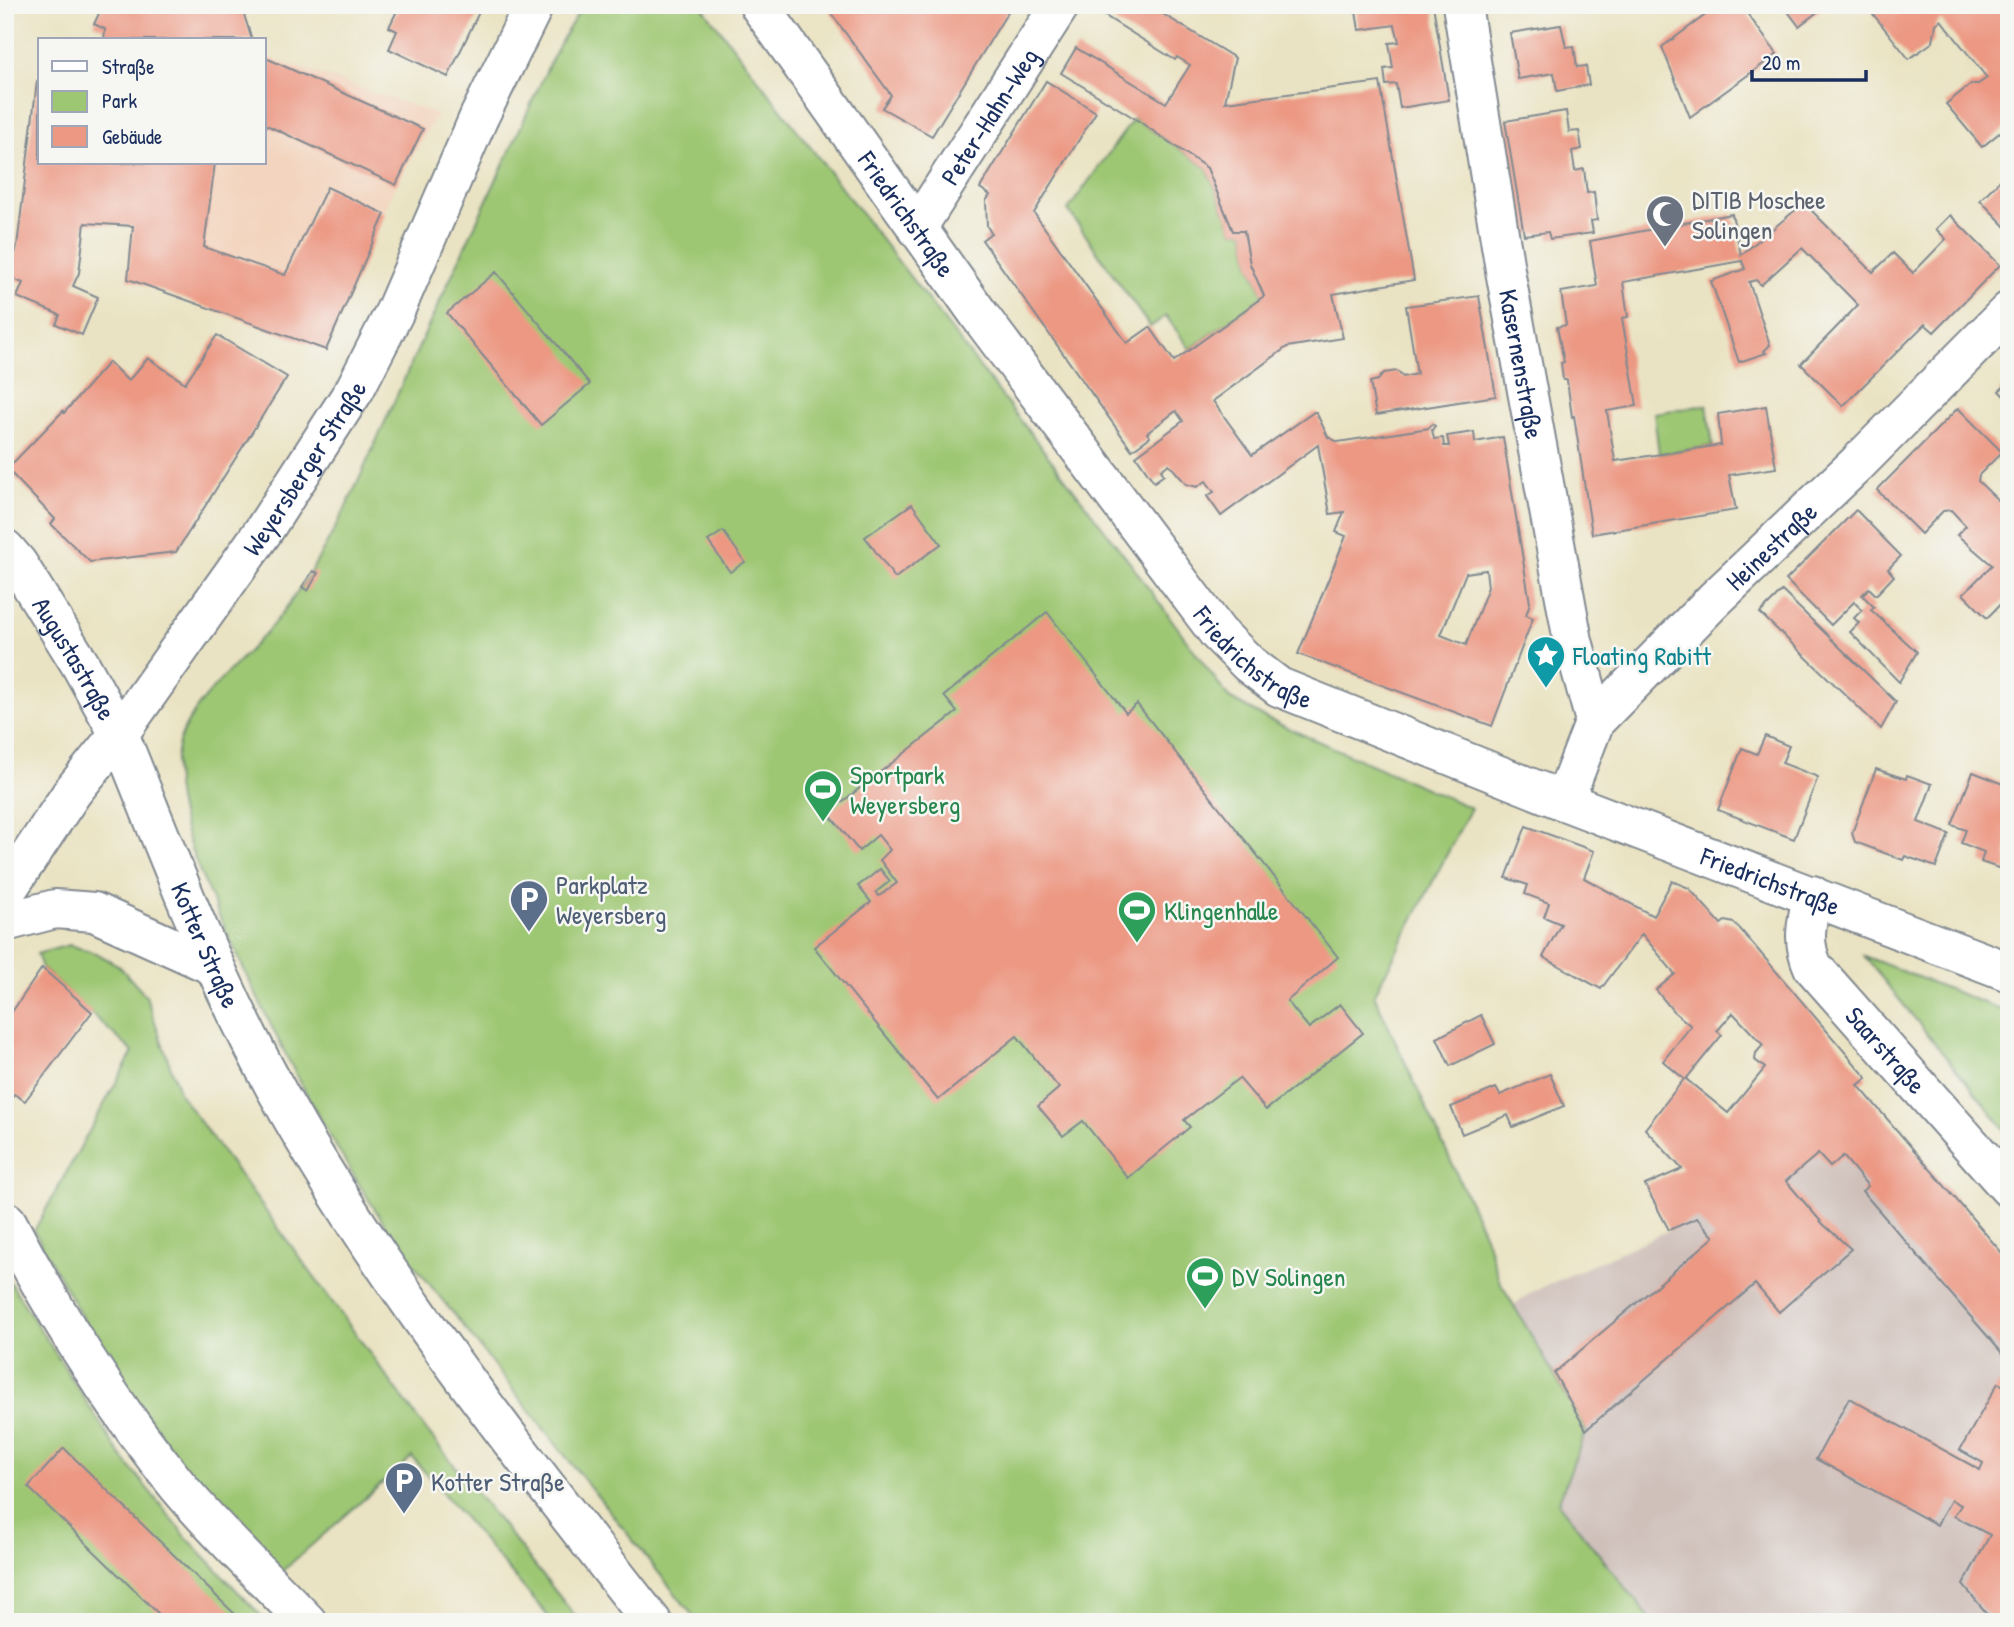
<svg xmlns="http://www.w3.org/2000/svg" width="2014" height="1627" viewBox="0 0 2014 1627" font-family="'Patrick Hand',sans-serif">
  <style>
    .built { fill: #f3d4be }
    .industrial { fill: #cfc0ba }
    .green { fill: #9ec773; stroke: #5c7b68; stroke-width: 2 }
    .building { fill: #ec9883; fill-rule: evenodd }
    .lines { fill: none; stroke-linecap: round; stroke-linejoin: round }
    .minor-casing { stroke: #828990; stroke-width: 42 }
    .tertiary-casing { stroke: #828990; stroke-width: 42 }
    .minor { stroke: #fff; stroke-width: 38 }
    .tertiary { stroke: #fff; stroke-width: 38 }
    .labels { text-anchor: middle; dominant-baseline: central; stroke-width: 5; stroke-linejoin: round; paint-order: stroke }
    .street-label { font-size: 26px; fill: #1b2f5e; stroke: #f6f6f2 }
    .worship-label { font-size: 26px; fill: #5b616d; stroke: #f6f6f2; text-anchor: start }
    .culture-label { font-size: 26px; fill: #0d838f; stroke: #f6f6f2; text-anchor: start }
    .leisure-label { font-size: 26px; fill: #27864d; stroke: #f6f6f2; text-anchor: start }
    .service-label { font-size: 26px; fill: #4e5e75; stroke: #f6f6f2; text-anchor: start }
  </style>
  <rect width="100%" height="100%" fill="#f6f6f2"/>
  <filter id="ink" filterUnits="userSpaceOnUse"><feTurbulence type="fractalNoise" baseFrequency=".0143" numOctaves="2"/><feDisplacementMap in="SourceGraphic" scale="14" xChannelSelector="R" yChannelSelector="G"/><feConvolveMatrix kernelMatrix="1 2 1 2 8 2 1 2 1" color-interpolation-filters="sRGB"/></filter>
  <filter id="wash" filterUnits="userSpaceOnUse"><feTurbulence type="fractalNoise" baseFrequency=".00686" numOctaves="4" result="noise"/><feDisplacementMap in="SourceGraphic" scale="28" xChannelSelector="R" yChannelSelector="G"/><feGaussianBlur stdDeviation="1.57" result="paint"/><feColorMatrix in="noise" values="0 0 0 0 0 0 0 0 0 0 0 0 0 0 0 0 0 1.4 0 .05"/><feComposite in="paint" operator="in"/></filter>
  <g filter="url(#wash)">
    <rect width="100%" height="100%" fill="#eae3c3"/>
    <polygon class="built" points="264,56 437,114 396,184 326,350 128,279 139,163 264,163"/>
    <polygon class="industrial" points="1858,1085 2009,1261 2009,1622 1653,1622 1558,1503 1586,1430 1514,1305 1532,1292 1716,1209"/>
    <g class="green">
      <path d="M584,5H701L1128,560L1229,698L1267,719L1471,808L1374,995L1485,1235L1499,1280L1586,1430L1558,1503L1653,1622H698C621,1525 543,1430 468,1332C439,1295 407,1259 382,1220C322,1130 274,1035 229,937C204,883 161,797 180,739C194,698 248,656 275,622C309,581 335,531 357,484C406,374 456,265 507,157C530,109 553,47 584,5Z"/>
      <polygon points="1134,118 1207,168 1233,231 1244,231 1250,264 1264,296 1190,349 1166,316 1150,327 1068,210"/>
      <polygon points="1707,405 1713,446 1659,454 1654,413"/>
      <polygon points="69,945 96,953 118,965 146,996 180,1094 429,1434 580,1622 553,1622 412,1457 280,1573 206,1498 101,1352 34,1231 133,1052 42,968 37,954"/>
      <polygon points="1864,956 2009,1013 2009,1126 2007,1132"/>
      <polygon points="5,1274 119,1453 187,1538 267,1622 5,1622"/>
    </g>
    <g id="blocks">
      <g class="building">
        <polygon points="103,5 241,5 252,40 104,40 105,29 94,24"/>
        <polygon points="400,5 475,5 481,8 448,77 389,49 397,31 389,27"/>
        <polygon points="825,5 927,5 929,9 931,5 1012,5 932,136 882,108 891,95"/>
        <path d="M1093,5H1148L1235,58L1225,102L1380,82L1414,280L1333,294L1343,338L1287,347L1213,401L1252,455L1314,412H1316L1328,437L1338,442L1429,428L1432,424L1435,426L1432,430L1434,439L1443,438L1444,446H1449L1447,436L1474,432L1475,442L1503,437L1530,603L1526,615L1533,618L1492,726L1298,654L1346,536L1336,532L1344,512L1330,514L1318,445L1221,516L1207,496L1214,492L1206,481L1197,487L1186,484L1169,464L1161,470L1164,475L1154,482L1136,456L1183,421L1176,411L1147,433L1150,437L1132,450L982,240L991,233L987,226L986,201L990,195L980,188L1046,81L1096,112L1034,213L1127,343L1150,327L1174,361L1264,296L1250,264L1244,231H1233L1207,168L1134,118L1061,73L1076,48L1166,103L1190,65L1177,57L1175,60L1091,7ZM1486,570L1488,587L1466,645L1441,635L1466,573Z"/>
        <polygon points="1355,5 1433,5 1449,100 1400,108 1396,84 1386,85 1384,69 1393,68 1389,43 1399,42 1395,25 1359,30"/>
        <polygon points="1719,5 1741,5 1777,54 1690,117 1662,47"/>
        <polygon points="1783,5 1823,5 1824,7 1799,26"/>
        <polygon points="1887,5 2008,5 2009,113 2007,114 2009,125 1982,147 1946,104 1971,84 1978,84 1987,78 1941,20 1936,24 1933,42 1909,59 1873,14"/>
        <polygon points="1561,25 1566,47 1574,46 1577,67 1586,66 1589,85 1557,91 1554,73 1518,79 1510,33"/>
        <polygon points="264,57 423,129 396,185 264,124"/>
        <polygon points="37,81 40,82 40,163 215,163 204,247 285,275 327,187 385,214 326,350 128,279 133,226 85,223 79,273 73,286 98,297 82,335 56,324 60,315 17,297 23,283 8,277 17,246"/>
        <polygon points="1566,111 1569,132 1579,131 1582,149 1572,151 1575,171 1584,169 1587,193 1594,192 1597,220 1591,221 1593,233 1550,239 1548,232 1524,235 1505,121"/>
        <polygon points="2001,179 2009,186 2009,230 1980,200"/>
        <polygon points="1804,203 1873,272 1893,253 1913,273 1946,239 1936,229 1950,215 2000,265 1934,332 1925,324 1843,406 1801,364 1858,305 1802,248 1761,285 1756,280 1749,282 1770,345 1764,351 1766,353 1739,362 1711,281 1745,269 1742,261 1623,282 1628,317 1622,318 1637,406 1607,411 1615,461 1721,445 1718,414 1766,406 1776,468 1729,475 1736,510 1592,534 1574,416 1572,417 1567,380 1563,380 1561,363 1564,362 1557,327 1566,325 1561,292 1597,286 1590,241 1732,214 1741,255"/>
        <polygon points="496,272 590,384 541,425 447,313"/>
        <polygon points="1479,296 1496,396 1376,415 1370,382 1378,380 1384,373 1397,371 1403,377 1417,374 1406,306"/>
        <polygon points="217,335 287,377 176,552 90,562 51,524 55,519 7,469 63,411 64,413 109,362 128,381 148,358 185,383"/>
        <polygon points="2009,382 2009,401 1999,391"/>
        <polygon points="1958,408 2002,452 1979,475 1978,481 2009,511 2009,595 1987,618 1963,594 1992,565 1957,535 1966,526 1951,510 1943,511 1921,534 1877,490"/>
        <polygon points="912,504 941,544 895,578 865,537"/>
        <polygon points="1856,510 1901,556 1888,569 1894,576 1876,595 1869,588 1862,595 1874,607 1871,610 1917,652 1899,682 1850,632 1859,623 1854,618 1862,610 1854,602 1831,625 1786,580"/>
        <polygon points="723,531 745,562 730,572 708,541"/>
        <polygon points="313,571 318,573 308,591 302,587"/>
        <polygon points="1782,591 1896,702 1881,729 1760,613"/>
        <polygon points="1047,612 1126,713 1137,704 1338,957 1287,1001 1309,1028 1340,1004 1363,1033 1266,1110 1239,1078 1184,1120 1190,1127 1128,1178 1083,1121 1063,1136 1038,1106 1059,1088 1017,1036 938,1100 814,947 871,902 858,886 870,877 880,869 890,881 876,892 879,896 897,883 880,860 890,850 878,835 859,851 828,813 957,712 944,696"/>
        <polygon points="1765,736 1789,746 1782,763 1818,777 1794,839 1718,810 1742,748 1757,754"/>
        <polygon points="1876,769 1906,779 1907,775 1932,784 1918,822 1949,834 1936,867 1905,856 1903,860 1855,842 1852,833"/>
        <polygon points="1973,772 2009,786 2007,871 1981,862 1984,852 1961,843 1966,830 1952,825"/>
        <path d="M1526,826L1594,851L1584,878L1653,916L1672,881L1689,888L1721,924L1725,921L1734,923L1741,930L1867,1078L1858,1085L2009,1261V1361L1862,1191L1868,1186L1843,1156L1830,1167L1818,1154L1786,1181L1823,1224L1851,1249L1779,1312L1755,1284L1586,1430L1554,1373L1714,1237L1697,1218L1669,1230L1645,1185L1682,1169L1645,1129L1684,1079L1663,1061L1691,1026L1673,1011L1656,990L1675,974L1642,934L1601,989L1543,957L1561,924L1544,917L1549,903L1525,894L1528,885L1506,878ZM1733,1013L1763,1045L1756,1053L1755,1060L1765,1068L1728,1113L1686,1079L1722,1035L1717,1031Z"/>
        <polygon points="42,968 92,1012 25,1101 14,1094 5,1107 5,1022"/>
        <polygon points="1481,1015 1495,1044 1450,1066 1437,1038"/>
        <polygon points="1550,1074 1564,1106 1513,1127 1508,1115 1462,1134 1451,1107 1496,1088 1500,1095"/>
        <polygon points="1998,1383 2009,1389 2009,1622 1994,1622 1963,1585 1990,1535 1954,1516 1961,1505 1951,1500 1937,1525 1816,1459 1849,1398 1980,1470 1983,1463 1960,1450"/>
        <polygon points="64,1448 144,1526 243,1622 167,1622 28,1487"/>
      </g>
    </g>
  </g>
  <g filter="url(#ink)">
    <use href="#blocks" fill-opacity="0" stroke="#828990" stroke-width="2"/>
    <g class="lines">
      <g class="minor-casing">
        <g id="minor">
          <path id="s1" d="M1462,5L1506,276L1573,641L1595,721"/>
          <path id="s2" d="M917,228L1060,5"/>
          <path id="s3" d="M5,549L18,564L80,664L119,734"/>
          <path id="s4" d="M1564,801L1595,721L1714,600L1857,464L2009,311"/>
          <path id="s5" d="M1812,895C1807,923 1801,940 1813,967L2009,1188"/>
          <path d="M7,1222C56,1316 112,1405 178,1486C218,1534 264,1577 307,1622"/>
        </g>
      </g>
      <g class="tertiary-casing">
        <g id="tertiary">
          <path id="s6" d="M759,5L980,316L1218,633L1249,664L1279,687L1564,801L2009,972"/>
          <path id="s7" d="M119,734C161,837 200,941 250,1040C355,1248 509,1439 652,1622"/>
          <path id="s8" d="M5,893L73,791L119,734L264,530L355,389L395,311L479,117L534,5"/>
          <polyline points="5,922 55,909 94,912 214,966"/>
        </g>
      </g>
      <use href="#minor" class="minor"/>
      <use href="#tertiary" class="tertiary"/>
    </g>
  </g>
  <defs>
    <g id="mosque-pin" transform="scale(2.0125)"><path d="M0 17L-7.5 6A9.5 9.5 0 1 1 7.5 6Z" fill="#6b7280" stroke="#f6f6f2"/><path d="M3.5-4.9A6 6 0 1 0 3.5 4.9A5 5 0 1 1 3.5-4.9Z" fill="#fff"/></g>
    <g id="sight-pin" transform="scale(2.0125)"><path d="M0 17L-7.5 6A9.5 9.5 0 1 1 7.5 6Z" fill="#0f9aa8" stroke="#f6f6f2"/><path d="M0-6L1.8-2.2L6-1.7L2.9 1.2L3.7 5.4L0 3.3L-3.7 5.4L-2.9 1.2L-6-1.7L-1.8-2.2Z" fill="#fff"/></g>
    <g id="stadium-pin" transform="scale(2.0125)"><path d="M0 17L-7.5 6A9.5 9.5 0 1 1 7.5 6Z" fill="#2e9e5b" stroke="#f6f6f2"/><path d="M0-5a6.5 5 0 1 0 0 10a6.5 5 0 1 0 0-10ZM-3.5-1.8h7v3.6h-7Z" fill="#fff"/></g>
    <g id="parking-pin" transform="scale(2.0125)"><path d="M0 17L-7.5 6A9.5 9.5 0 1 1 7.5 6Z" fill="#5c6f8a" stroke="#f6f6f2"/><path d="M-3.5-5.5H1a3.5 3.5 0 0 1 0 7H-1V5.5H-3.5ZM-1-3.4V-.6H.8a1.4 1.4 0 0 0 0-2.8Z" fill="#fff"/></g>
  </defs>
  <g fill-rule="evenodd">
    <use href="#mosque-pin" x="1665" y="214"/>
    <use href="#sight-pin" x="1546" y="655"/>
    <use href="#stadium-pin" x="823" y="789"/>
    <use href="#parking-pin" x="529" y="899"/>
    <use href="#stadium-pin" x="1137" y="910"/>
    <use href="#stadium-pin" x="1205" y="1276"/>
    <use href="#parking-pin" x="404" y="1481"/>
  </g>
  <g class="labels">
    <g class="street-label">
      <text stroke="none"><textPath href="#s2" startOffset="133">Peter-Hahn-Weg</textPath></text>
      <text stroke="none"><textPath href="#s6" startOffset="256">Friedrichstraße</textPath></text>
      <text stroke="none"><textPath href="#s1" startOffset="364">Kasernenstraße</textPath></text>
      <text stroke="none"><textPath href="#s8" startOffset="520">Weyersberger Straße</textPath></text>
      <text stroke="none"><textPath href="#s4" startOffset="334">Heinestraße</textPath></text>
      <text stroke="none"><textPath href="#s6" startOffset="821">Friedrichstraße</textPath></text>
      <text stroke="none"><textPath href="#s3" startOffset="130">Augustastraße</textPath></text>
      <text stroke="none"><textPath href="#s6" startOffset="1388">Friedrichstraße</textPath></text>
      <text stroke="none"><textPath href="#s7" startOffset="228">Kotter Straße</textPath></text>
      <text stroke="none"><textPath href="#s5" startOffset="184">Saarstraße</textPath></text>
    </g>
    <g class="worship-label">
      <text x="1692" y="199">DITIB Moschee<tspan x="1692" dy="30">Solingen</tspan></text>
    </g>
    <g class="culture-label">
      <text x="1573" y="655">Floating Rabitt</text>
    </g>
    <g class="leisure-label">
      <text x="850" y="774">Sportpark<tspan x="850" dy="30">Weyersberg</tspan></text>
      <text x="1164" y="910">Klingenhalle</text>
      <text x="1232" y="1276">DV Solingen</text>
    </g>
    <g class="service-label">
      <text x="556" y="884">Parkplatz<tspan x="556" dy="30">Weyersberg</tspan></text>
      <text x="431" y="1481">Kotter Straße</text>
    </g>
  </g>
  <rect width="2014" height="1627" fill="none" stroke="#f6f6f2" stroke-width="28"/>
  <rect x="38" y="38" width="228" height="126" fill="#f6f6f2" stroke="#9ea6b7" stroke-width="2"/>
  <rect x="52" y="61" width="35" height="10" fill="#ffffff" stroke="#9ea6b7" stroke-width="2"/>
  <text x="102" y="74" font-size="21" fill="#1b2f5e">Straße</text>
  <rect x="52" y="91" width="35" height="21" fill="#9ec773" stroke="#9ea6b7" stroke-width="2"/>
  <text x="102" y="108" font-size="21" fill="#1b2f5e">Park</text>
  <rect x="52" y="126" width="35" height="21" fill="#ec9883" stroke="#9ea6b7" stroke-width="2"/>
  <text x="102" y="144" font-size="21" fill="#1b2f5e">Gebäude</text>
  <path d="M1752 70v10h114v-10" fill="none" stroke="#1b2f5e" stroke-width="3.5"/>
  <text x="1762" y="70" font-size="21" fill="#1b2f5e" stroke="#f6f6f2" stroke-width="5" paint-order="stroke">20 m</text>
</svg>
